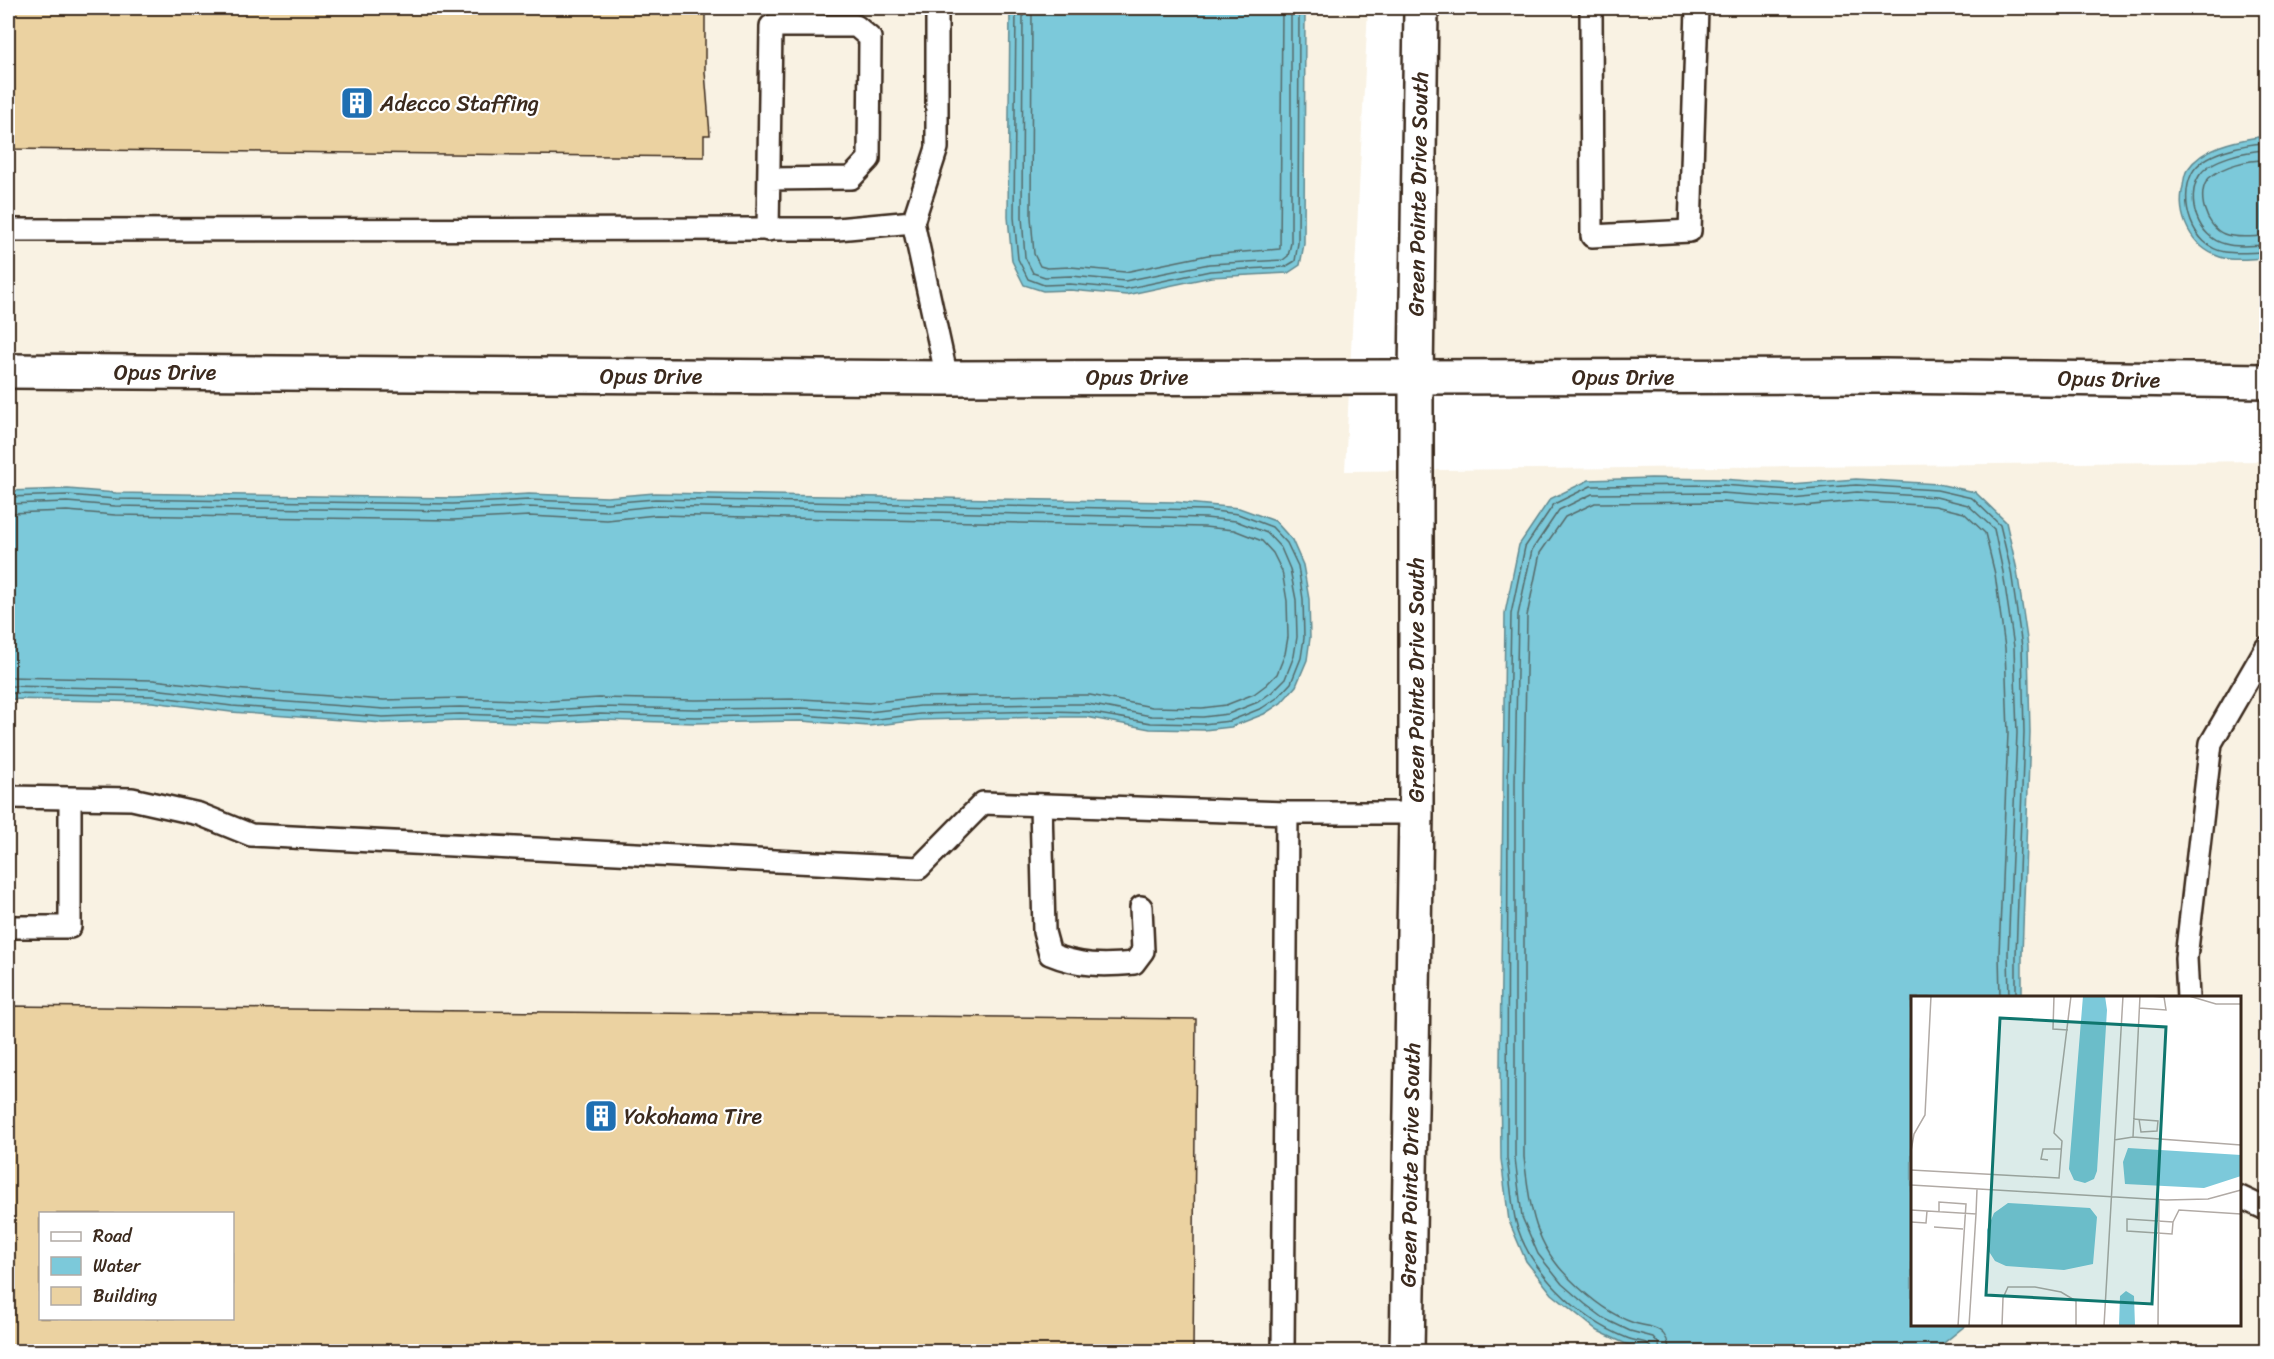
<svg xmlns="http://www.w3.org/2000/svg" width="2274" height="1359" viewBox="0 0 2274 1359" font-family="Sriracha,sans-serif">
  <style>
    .built { fill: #f9f2e3; fill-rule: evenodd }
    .water { fill: #7cc9da; stroke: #62898f; stroke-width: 1.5 }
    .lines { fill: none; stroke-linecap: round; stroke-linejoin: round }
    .shore { stroke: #556a69; stroke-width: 1.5 }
    .building { fill: #ebd2a1; stroke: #3b2a1e; stroke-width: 1.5; fill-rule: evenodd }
    .lane-casing { stroke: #3b2a1e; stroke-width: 26 }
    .street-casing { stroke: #3b2a1e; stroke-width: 38 }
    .lane { stroke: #fff; stroke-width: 21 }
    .street { stroke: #fff; stroke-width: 33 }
    .labels { text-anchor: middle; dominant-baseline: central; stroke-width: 4.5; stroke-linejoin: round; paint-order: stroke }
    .poi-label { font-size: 22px; fill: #3b2a1e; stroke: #fff; text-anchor: start }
    .street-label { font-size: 22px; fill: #3b2a1e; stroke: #fff }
    .inset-road { fill: none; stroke: #b1aaa5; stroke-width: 1.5 }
    .view { fill: #0f766e; fill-opacity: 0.15; stroke: #0f766e; stroke-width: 3 }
    .inset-edge { fill: none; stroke: #3b2a1e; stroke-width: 3 }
  </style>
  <rect width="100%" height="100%" fill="#fff"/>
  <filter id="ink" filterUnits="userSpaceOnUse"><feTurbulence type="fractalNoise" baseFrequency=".0167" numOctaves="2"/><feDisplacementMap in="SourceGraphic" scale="12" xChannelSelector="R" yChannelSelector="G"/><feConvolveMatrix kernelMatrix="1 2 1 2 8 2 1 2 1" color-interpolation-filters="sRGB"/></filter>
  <g filter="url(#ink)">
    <g class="built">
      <path d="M8,8H1368L1345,471L2266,461V1351H8ZM1912,998H2240V1324H1912ZM40,1214H232V1318H40Z"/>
      <polygon points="1421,8 2266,8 2266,381 1416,377"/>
    </g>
    <g class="water">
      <polygon points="1010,8 1305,8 1304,244 1300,265 1288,273 1211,277 1126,295 1070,290 1043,291 1024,285 1012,261 1008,217"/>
      <path d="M2258,137H2266V258C2253,258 2233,262 2220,257C2191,247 2176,216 2183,186C2184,181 2184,173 2188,169C2203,147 2234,141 2258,137Z"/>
      <polygon points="1651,478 1722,479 1790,484 1856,479 1938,484 1975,492 2006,522 2017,570 2028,646 2030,733 2022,955 2022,997 1912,998 1912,1324 1966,1325 1934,1351 1659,1352 1626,1344 1598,1331 1552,1294 1526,1261 1509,1221 1501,1159 1500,1065 1505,613 1519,545 1550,499 1589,480"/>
      <polygon points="68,489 116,493 453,498 529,494 607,497 655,493 1175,502 1239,508 1275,521 1292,540 1303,565 1309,599 1310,638 1307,660 1296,686 1281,703 1264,714 1231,727 1204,730 1150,729 1086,717 1050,717 920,720 869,726 801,721 694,723 600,720 548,723 460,720 383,723 231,712 152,702 8,699 8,491"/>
    </g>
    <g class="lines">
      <g class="shore">
        <polyline points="1016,8 1014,217 1018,259 1028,279 1044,285 1070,284 1125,289 1210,271 1285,267 1295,261 1298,243 1299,8"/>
        <polyline points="1023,8 1022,217 1025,257 1033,273 1045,277 1071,276 1125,281 1209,264 1283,260 1288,256 1291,243 1291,8"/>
        <polyline points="1032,8 1031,217 1034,254 1040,266 1047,268 1071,267 1125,272 1208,255 1280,249 1282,8"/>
        <path d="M2266,143C2245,144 2203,152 2192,173C2178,201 2192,247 2225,252C2238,254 2253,252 2266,252"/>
        <path d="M2266,150C2247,151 2210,158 2199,176C2185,199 2198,238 2225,244C2237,248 2254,245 2266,245"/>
        <path d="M2266,160C2248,160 2224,165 2209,178C2195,193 2206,227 2224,234C2236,239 2254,236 2266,236"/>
        <polyline points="8,497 68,495 115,499 453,504 529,500 607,503 655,499 1206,510 1238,514 1272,527 1287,543 1298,566 1303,599 1304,638 1301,658 1291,683 1277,698 1262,708 1230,721 1203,724 1151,723 1087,712 1050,711 920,714 869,720 801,715 695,717 600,714 549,717 460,714 383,717 232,706 152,696 8,693"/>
        <polyline points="8,504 67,502 115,506 453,511 529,507 607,511 655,506 1205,518 1236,521 1267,533 1281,548 1290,569 1296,600 1297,637 1294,656 1285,679 1272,692 1258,702 1228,714 1203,717 1151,716 1088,704 1050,704 920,706 869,712 802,708 695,709 600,707 549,710 460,707 384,709 232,698 153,689 8,686"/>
        <polyline points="8,513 67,511 115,515 453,520 529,516 607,520 656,515 1204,527 1234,530 1262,541 1273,553 1282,571 1287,601 1288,637 1285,654 1277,674 1266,685 1254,694 1226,705 1202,708 1152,707 1090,695 1050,695 920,697 869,703 802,699 695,700 599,698 549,701 460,698 384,700 233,689 153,680 8,677"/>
        <path d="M1652,1352L1649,1344C1642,1341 1634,1341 1627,1338C1579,1319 1526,1269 1515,1218C1511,1198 1510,1178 1507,1158L1508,782L1511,614L1525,547L1554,504L1591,486L1722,485L1790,490L1856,485L1937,490L1972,498L2000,525L2011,571L2022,647L2024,733L2016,955V998"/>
        <polyline points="1660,1352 1659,1344 1653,1337 1630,1331 1605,1319 1585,1304 1562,1284 1538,1254 1522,1217 1515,1158 1515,782 1518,615 1532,550 1559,510 1592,494 1722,493 1790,498 1857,492 1936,497 1968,505 1994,529 2003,572 2014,647 2017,733 2008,954 2009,998"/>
        <path d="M1669,1352C1669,1343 1667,1336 1660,1331C1652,1325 1643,1326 1634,1323C1610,1315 1587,1296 1570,1279C1533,1243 1530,1205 1524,1157V782L1527,616L1540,553L1565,517L1595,503L1721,502L1791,507L1857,501L1935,506L1964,513L1985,533L1995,574L2005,648L2008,733L1999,954L2000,998"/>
      </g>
    </g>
    <g class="building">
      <polygon points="8,8 705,8 705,72 710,135 704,135 704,157 8,149"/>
      <path d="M8,1006L1196,1019L1193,1352H8ZM40,1214H232V1318H40Z"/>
    </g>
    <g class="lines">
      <g class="lane-casing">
        <g id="lane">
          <polyline points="1591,8 1592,236 1690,231 1697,8"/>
          <polyline points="913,222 947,378"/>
          <polyline points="8,230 837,229 913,222 937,148 937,8"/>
          <polyline points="768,230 771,26 856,26 870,38 869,159 851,178 769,179"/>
          <polyline points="8,797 132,799 199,814 251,835 919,868 983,803 1287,813 1283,1352"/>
          <path d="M1041,805L1044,932L1050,954C1079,966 1104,966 1134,963L1143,951L1141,907"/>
          <polyline points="1287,813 1416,813"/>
          <polyline points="8,927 70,927 70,799"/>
          <polyline points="2188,998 2186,958 2211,743 2266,648"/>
          <polyline points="2240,1197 2266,1209"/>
        </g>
      </g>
      <g class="street-casing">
        <g id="street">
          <polyline points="8,371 947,378 1884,376 2266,381"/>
          <polyline points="1407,1352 1416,813 1416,377 1421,8"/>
        </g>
      </g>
      <use href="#lane" class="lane"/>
      <use href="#street" class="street"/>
    </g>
  </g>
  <defs>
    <g id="building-square" transform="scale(1.725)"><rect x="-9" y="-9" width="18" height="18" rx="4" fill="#1f6fb2" stroke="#fff"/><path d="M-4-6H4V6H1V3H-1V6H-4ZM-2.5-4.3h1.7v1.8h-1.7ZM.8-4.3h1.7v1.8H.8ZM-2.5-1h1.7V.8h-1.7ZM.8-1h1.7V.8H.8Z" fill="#fff"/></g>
  </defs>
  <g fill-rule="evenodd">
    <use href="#building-square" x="357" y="103"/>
    <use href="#building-square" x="601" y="1116"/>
  </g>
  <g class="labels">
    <g class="poi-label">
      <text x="380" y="103">Adecco Staffing</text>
      <text x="624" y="1116">Yokohama Tire</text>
    </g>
    <g class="street-label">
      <text transform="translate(1418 194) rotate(-89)">Green Pointe Drive South</text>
      <text x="165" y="372">Opus Drive</text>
      <text x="651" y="376">Opus Drive</text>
      <text x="1137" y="377">Opus Drive</text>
      <text x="1623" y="377">Opus Drive</text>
      <text transform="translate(2109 379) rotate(1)">Opus Drive</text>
      <text transform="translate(1416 680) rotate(-90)">Green Pointe Drive South</text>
      <text transform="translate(1410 1165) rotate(-89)">Green Pointe Drive South</text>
    </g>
  </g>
  <g transform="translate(1911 996)">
    <rect width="330" height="330" fill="#fff"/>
    <path d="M172,0H194L196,14L186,175L183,183L174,187L163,184L158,173ZM217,152L330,159V180L293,192L214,188L212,166ZM97,207L179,212L186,221L182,268L153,274L95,270L84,265L77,254L76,234L83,217ZM215,295L223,300L224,330H208L209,300Z" fill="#7cc9da"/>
    <path class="inset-road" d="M143,0L142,33L157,34M229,0L222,141L330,149M278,0L305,8H330M228,12L255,14L253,1L238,0M222,123L247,125L246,135L230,136L228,123M203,144L222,141M0,155L3,138L14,119L20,0M137,164L130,163L132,153H150M0,174L148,182L151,145L143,137L160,0M0,189L255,204L297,203L330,194M0,214L65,218L66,193M28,216V206L55,208L47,330M0,226L15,227L16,215M262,226L261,238L216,235V223L262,226L268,214L330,218M23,231L52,233M58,330L65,218M91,330L92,302L97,291H124L150,296L165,305V330M193,330L212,0M247,330L248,204"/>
    <path class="view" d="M89,22L255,31L241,308L75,299Z"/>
    <rect width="330" height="330" class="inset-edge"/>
  </g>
  <rect width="2274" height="1359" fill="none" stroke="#fff" stroke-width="30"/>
  <rect x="15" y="15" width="2244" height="1329" fill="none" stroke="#3b2a1e" stroke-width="2" filter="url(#ink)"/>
  <rect x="39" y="1212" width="195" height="108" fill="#ffffff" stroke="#b1aaa5" stroke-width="1.5"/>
  <rect x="51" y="1232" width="30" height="9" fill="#ffffff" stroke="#b1aaa5" stroke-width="1.5"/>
  <text x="93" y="1242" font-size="18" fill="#3b2a1e">Road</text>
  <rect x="51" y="1257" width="30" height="18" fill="#7cc9da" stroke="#b1aaa5" stroke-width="1.5"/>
  <text x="93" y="1272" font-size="18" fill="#3b2a1e">Water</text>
  <rect x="51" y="1287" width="30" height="18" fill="#ebd2a1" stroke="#b1aaa5" stroke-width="1.5"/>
  <text x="93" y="1302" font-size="18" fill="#3b2a1e">Building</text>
</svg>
